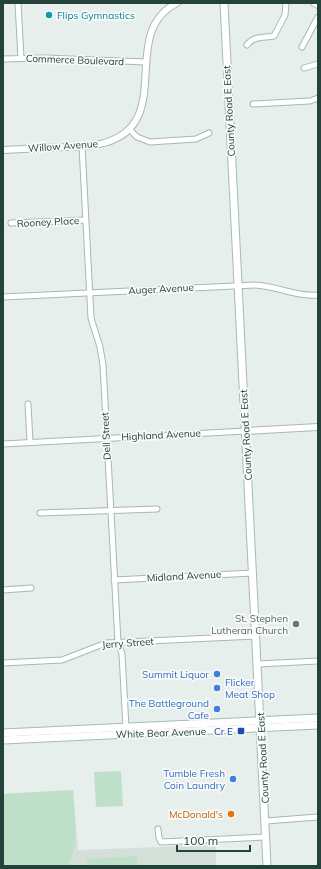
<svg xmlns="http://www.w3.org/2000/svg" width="321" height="869" viewBox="0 0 321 869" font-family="Mulish,sans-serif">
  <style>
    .built { fill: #d4dfda }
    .green { fill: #bfe0c8 }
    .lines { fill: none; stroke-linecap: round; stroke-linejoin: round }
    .minor-casing { stroke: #a8b8b2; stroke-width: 7 }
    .tertiary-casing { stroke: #a8b8b2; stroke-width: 8 }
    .secondary-casing { stroke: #a4bbb3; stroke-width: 9 }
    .minor { stroke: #fff; stroke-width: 5 }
    .tertiary { stroke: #fff; stroke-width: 6 }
    .secondary { stroke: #fff; stroke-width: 7 }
    .culture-dot { fill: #0f9aa8; stroke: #f7fbf9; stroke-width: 1.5 }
    .worship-dot { fill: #6b7280; stroke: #f7fbf9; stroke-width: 1.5 }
    .shop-dot { fill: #3f7fe0; stroke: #f7fbf9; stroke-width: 1.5 }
    .transit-dot { fill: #1a4fb4; stroke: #f7fbf9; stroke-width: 1.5 }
    .food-dot { fill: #e8710a; stroke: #f7fbf9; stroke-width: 1.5 }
    .labels { text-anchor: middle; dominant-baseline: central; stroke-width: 3.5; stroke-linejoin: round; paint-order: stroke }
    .culture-label { font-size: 10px; fill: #0d838f; stroke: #f7fbf9; text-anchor: start }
    .street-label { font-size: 10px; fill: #24423a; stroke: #f7fbf9 }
    .worship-label { font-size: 10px; fill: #5b616d; stroke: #f7fbf9; text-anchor: end }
    .shop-label { font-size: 10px; fill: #366cbe; stroke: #f7fbf9; text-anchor: end }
    .transit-label { font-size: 10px; fill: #164399; stroke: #f7fbf9; text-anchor: end }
    .food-label { font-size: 10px; fill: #c56008; stroke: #f7fbf9; text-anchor: end }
  </style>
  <rect width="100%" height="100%" fill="#e6efeb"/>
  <polygon class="built" points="73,790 78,850 216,845 216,866 3,866 3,794"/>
  <g class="green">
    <polygon points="121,771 123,806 96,807 94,772"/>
    <path d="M73,790C74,813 81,846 67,866H3V794Z"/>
    <polygon points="137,856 138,866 87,866 87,859"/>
  </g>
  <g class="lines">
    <g class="minor-casing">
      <g id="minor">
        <polyline points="18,3 21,58"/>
        <path d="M247,45C253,36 263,38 274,36L285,15L286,3"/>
        <polyline points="302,47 318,17"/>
        <polyline points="3,59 44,58 147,62"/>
        <polyline points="304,68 318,64"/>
        <polyline points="253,104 310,101 318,98"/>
        <polyline points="129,129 137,137 150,142 196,139 209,133"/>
        <polyline points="82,146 91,318 100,347 103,365 118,642 122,654 126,728"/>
        <polyline points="11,223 85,220"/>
        <path d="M3,297L255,285C277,286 296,297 318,295"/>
        <polyline points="28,404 30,442"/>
        <polyline points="3,444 246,431"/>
        <polyline points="40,513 157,509"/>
        <polyline points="114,580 253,573"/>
        <polyline points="3,590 31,588"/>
        <polyline points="3,663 62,660 106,643 256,636"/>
        <polyline points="258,664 318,661"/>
        <polyline points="266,821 318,817"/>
        <polyline points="158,829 159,838 161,842 266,837"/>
      </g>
    </g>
    <g class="tertiary-casing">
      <g id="tertiary">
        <polyline points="314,3 318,5"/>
        <path d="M3,150C23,149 44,148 64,147C77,146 91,147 104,143C177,123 117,33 177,3"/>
        <polyline points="246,431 318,427"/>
      </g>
    </g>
    <g class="secondary-casing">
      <g id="secondary">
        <polyline points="224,3 267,866"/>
        <polyline points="3,733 318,718"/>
        <polyline points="3,740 318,725"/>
      </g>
    </g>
    <use href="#minor" class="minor"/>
    <use href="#tertiary" class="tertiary"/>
    <use href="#secondary" class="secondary"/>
  </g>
  <circle class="culture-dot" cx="49" cy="15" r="4"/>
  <circle class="worship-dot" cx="296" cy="624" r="4"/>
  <g class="shop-dot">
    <circle cx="217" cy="674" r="4"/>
    <circle cx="217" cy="688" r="4"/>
    <circle cx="217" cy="709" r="4"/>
    <circle cx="233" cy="779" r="4"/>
  </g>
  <rect class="transit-dot" x="237" y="727" width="8" height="8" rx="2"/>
  <circle class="food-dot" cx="231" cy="814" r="4"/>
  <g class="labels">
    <g class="culture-label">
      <text x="57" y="15">Flips Gymnastics</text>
    </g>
    <g class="street-label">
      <text transform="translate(75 60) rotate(2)">Commerce Boulevard</text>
      <text transform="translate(229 111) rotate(-93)">County Road E East</text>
      <text transform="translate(63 146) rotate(-4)">Willow Avenue</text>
      <text transform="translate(48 222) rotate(-3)">Rooney Place</text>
      <text transform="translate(161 289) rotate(-3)">Auger Avenue</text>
      <text transform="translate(161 435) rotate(-3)">Highland Avenue</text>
      <text transform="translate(246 435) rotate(-93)">County Road E East</text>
      <text transform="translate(106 436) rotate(-93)">Dell Street</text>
      <text transform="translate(184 576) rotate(-3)">Midland Avenue</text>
      <text transform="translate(128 643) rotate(-4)">Jerry Street</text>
      <text transform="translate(161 733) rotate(-2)">White Bear Avenue</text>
      <text transform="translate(263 758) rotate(-93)">County Road E East</text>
    </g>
    <g class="worship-label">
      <text x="288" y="618">St. Stephen<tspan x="288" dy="12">Lutheran Church</tspan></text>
    </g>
    <g class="shop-label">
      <text x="209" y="674">Summit Liquor</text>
      <text x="225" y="682" text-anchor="start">Flicker<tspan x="225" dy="12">Meat Shop</tspan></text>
      <text x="209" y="703">The Battleground<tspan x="209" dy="12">Cafe</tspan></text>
      <text x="225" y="773">Tumble Fresh<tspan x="225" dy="12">Coin Laundry</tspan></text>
    </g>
    <g class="transit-label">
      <text x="233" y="731">Cr E</text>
    </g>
    <g class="food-label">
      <text x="223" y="814">McDonald's</text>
    </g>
  </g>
  <rect width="321" height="869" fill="none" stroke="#24423a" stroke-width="8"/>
  <path d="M177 845v6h73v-6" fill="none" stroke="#24423a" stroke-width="2"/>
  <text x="183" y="845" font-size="12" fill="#24423a" stroke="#f7fbf9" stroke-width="3" paint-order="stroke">100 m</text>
</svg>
